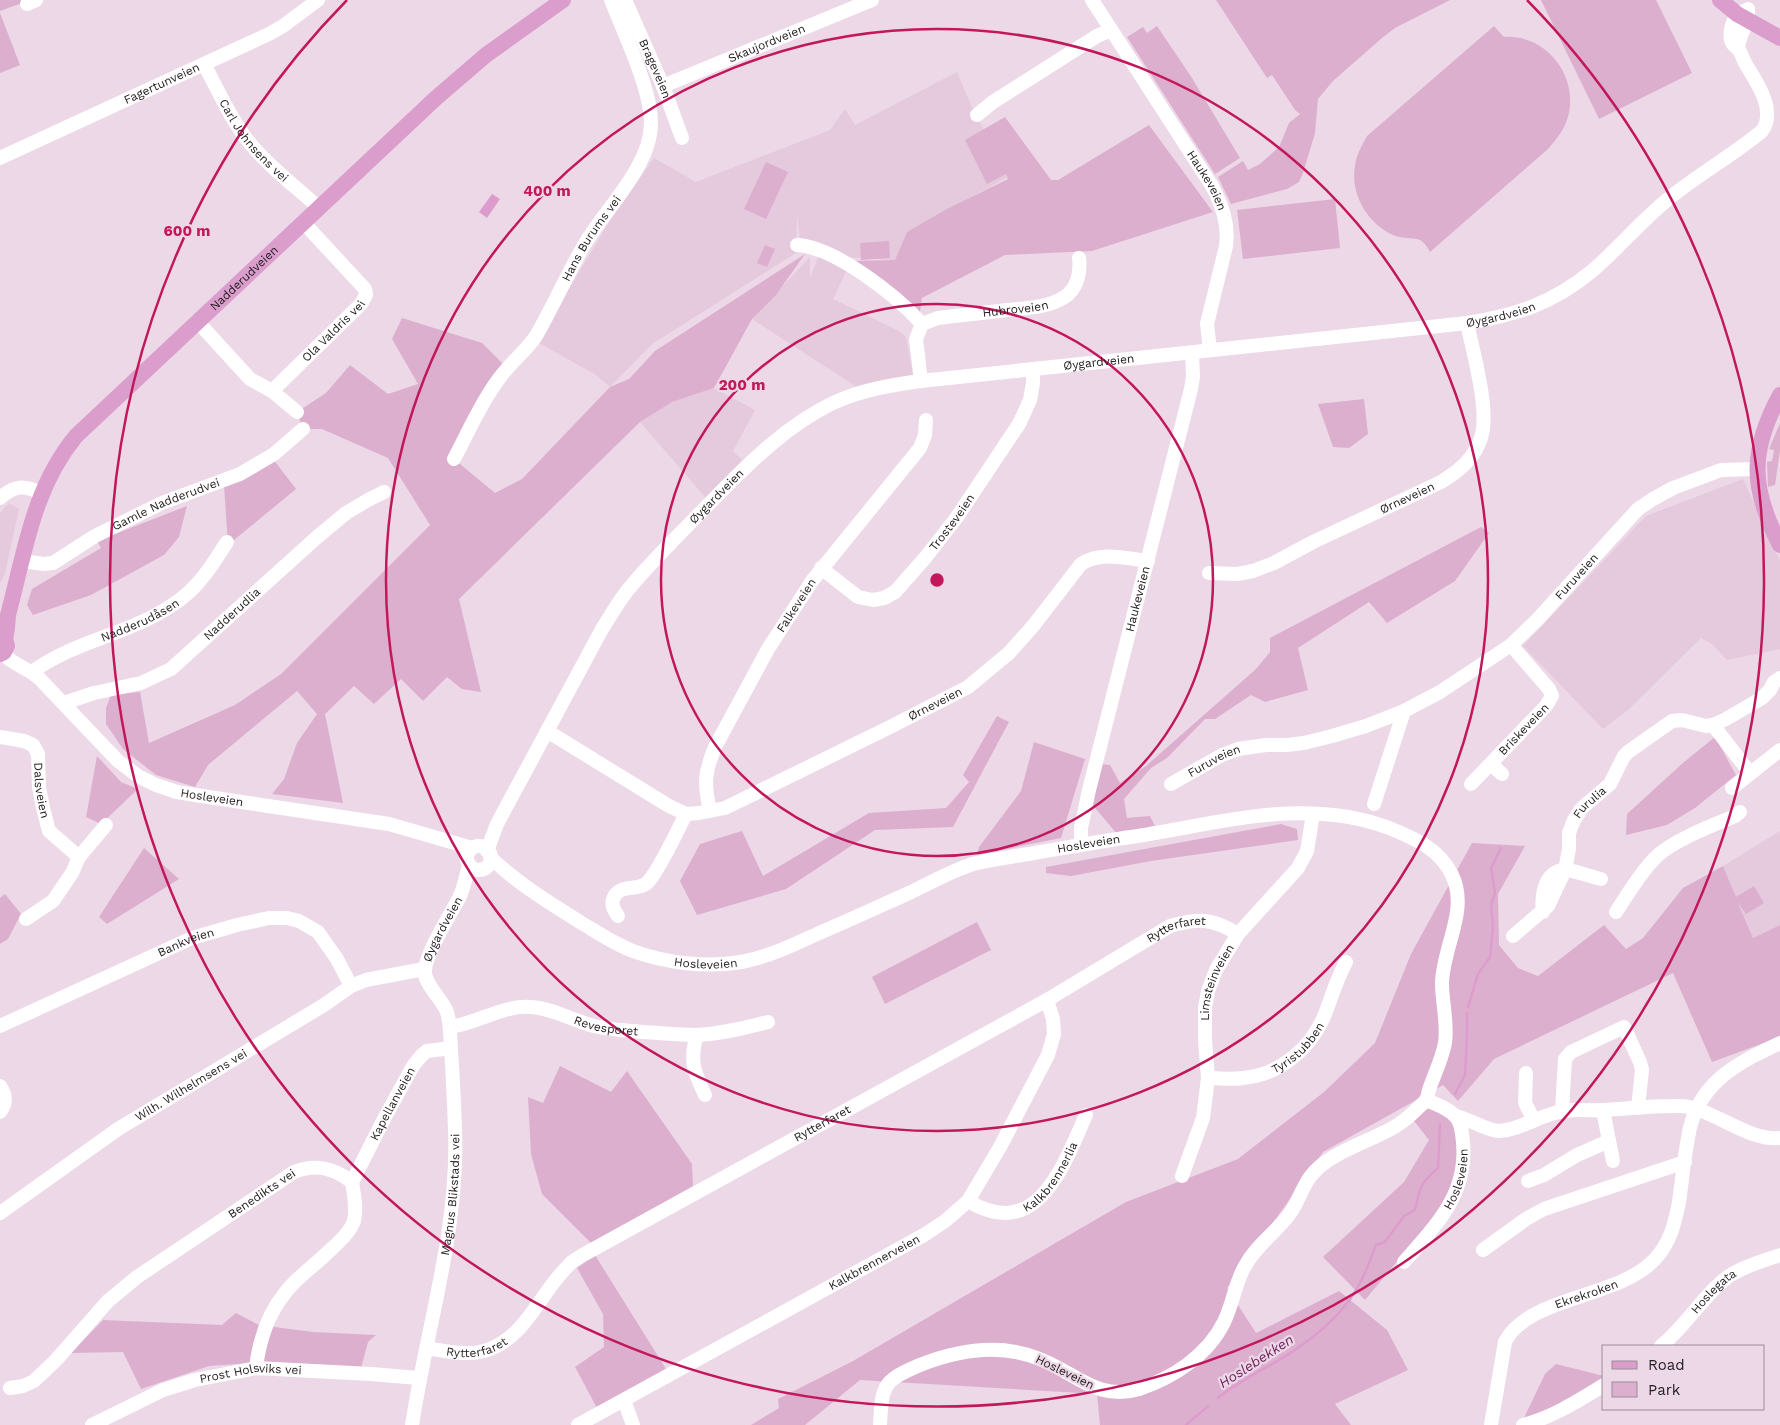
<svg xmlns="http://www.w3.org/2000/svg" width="1780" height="1425" viewBox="0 0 1780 1425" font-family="'Work Sans',sans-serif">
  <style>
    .built { fill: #e5c9dd }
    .green { fill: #dcafcf }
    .water { fill: #de9ccc }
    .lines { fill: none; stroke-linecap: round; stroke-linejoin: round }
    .stream { stroke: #de9ccc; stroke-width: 2.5 }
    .minor { stroke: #fff; stroke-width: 14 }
    .major { stroke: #da9dcc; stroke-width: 16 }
    .ring { fill: none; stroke: #c2185b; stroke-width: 2.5 }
    .labels { text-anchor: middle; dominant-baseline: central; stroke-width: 4.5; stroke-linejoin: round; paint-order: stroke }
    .street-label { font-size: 12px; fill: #221b20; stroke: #edd8e7 }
    .water-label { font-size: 14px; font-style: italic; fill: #6c1f5c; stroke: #edd8e7 }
    .centre { fill: #c2185b; stroke: #edd8e7; stroke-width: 2.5 }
    .ring-label { font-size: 15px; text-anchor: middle; font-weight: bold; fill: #c2185b; stroke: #edd8e7; stroke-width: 4.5; stroke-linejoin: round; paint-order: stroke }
  </style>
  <rect width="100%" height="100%" fill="#edd8e7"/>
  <g class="built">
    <polygon points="957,72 971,105 1008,177 907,232 895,260 837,257 800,239 797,214 796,253 652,344 610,387 596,375 537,342 614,214 654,158 696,182 830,130 845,109 855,125"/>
    <polygon points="819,255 847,270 833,299 899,331 906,337 914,380 863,391 752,319 810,257 810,278"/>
    <polygon points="714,388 755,410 733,451 742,460 707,499 640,422 672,402"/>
    <polygon points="1743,479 1780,561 1780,649 1727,660 1712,644 1701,638 1628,710 1603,729 1523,646 1646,516"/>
    <polygon points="9,503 19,509 5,573 0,583 0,513"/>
    <polygon points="1780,831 1780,925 1753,938 1723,866"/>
  </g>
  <g class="green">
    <polygon points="0,0 30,0 0,11"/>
    <polygon points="1216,0 1450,0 1395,28 1382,38 1333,81 1318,99 1315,133 1303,173 1299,182 1287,189 1231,204 1218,177 1243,161 1248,170 1260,164 1279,147 1289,123 1300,114 1295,110 1272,75 1267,78"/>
    <polygon points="1541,0 1656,0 1692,73 1599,119"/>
    <polygon points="0,13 20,65 0,73"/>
    <polygon points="1157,26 1192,78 1240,158 1215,174 1127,37 1143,27 1147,33"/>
    <path d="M1494,26L1504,37C1547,34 1581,78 1567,120C1563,131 1556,140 1548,149L1430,252C1428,248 1424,242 1420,240C1412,237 1402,239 1393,235C1367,223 1350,194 1355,165C1357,154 1362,145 1367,136Z"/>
    <polygon points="1005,117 1051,180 1058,180 1149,125 1213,212 1092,251 1005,255 922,298 919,318 849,261 895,260 907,232 945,210 1008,179 1006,174 987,184 965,140"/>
    <polygon points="766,162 788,172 766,219 744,209"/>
    <polygon points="1335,199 1340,248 1243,259 1237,210"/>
    <polygon points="889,241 890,258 861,260 860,243"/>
    <polygon points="765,245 775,249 767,267 757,263"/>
    <polygon points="805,254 776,295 752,319 714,388 672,402 640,422 459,599 481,692 462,689 447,677 423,701 401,679 374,704 354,686 325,714 343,803 272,794 284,779 297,743 317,714 297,691 208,765 195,787 156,775 123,749 106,724 106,708 111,695 140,692 149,743 235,705 281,674 430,525 388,458 322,429 303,429 297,412 326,393 350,365 388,394 418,384 392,339 402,318 482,343 507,368 454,459 495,493 522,479 610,387 629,379 655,351"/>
    <polygon points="1364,399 1368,434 1349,448 1333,447 1318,404"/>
    <polygon points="1780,423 1780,451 1775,485 1768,487 1767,462 1772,461 1774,450 1769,449"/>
    <polygon points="273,459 296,489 228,545 224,484"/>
    <polygon points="187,506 179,537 164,555 91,595 33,615 27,605 32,589 101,548 97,541"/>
    <polygon points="1481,527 1489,533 1455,581 1387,623 1369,602 1298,648 1308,690 1265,702 1251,695 1215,719 1205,719 1167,758 1151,768 1124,799 1127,818 1150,816 1155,826 1117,834 1091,803 1100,764 1110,765 1120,783 1146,766 1256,669 1270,652 1270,638"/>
    <polygon points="997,716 1009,722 953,827 875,830 786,889 697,915 680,881 700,844 742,831 763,876 869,813 946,808 969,782 963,775"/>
    <polygon points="1715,737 1736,775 1695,808 1667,825 1626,835 1627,814 1684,762"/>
    <polygon points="1034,742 1085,759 1061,838 977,855 979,847 1021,791"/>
    <polygon points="97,756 121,782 138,789 101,824 86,817"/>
    <polygon points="1281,824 1297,829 1298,840 1151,861 1071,876 1046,873 1046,867"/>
    <polygon points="1472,843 1525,846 1498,894 1499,945 1518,968 1538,976 1604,925 1626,949 1643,938 1683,888 1723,866 1736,897 1754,886 1764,903 1746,914 1738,903 1753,938 1780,925 1780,1037 1712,1062 1673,973 1494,1059 1458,1101 1443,1085 1323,1152 1227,1288 1256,1333 1339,1291 1387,1330 1408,1370 1335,1404 1351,1425 1100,1425 1097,1394 860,1380 805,1425 751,1425 779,1408 778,1399 853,1361 1126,1202 1238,1159 1324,1092 1375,1043 1411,954"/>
    <polygon points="144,848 179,879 107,924 99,917"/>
    <polygon points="5,894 21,914 8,939 0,944 0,898"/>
    <polygon points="977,922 991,950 885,1004 872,977"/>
    <polygon points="560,1066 611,1092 627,1071 692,1164 693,1186 591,1243 542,1194 531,1154 528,1097 543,1103"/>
    <polygon points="1426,1108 1441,1111 1454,1123 1458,1138 1457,1172 1442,1207 1365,1300 1323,1257 1404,1182 1429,1140 1414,1121"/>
    <polygon points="595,1255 666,1369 597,1408 575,1367 604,1347 603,1314 577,1268"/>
    <polygon points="236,1313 259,1325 313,1332 376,1335 368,1342 361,1368 269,1362 209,1366 141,1389 123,1352 71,1353 103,1320 222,1325"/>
    <polygon points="1556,1364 1604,1376 1604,1379 1570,1404 1523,1420 1545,1374"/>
  </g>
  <polygon class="water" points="492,194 500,199 487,218 479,212"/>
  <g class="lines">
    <g class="stream">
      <polyline points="1468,1007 1478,974 1490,957 1493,927 1491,905 1495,893 1491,868 1501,848"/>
      <polyline points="1455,1094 1465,1075 1467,1038 1467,1013"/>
      <path d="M1218,1398C1241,1379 1268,1368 1292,1352C1319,1334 1347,1310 1361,1281C1367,1270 1371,1257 1376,1245L1385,1242L1404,1216L1415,1210C1420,1188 1420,1183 1438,1168L1440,1124"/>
      <polyline points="1186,1425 1208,1406"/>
    </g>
    <g class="minor">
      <path id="s1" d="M625,0L663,86L682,138"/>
      <path id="s2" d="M1092,0L1212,186C1222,205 1229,224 1226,246L1207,324L1210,350"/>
      <polyline points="27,4 36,0"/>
      <path id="s3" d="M204,64C218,90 230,118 248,141C267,165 296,187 318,207"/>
      <path id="s4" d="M663,86L872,0"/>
      <polyline points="977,115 993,102 1097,36 1111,30"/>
      <path id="s5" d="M0,158L269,34L283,26L318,0"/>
      <path d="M797,245C835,247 897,296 922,324L916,339L921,381"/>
      <polyline points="197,321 250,379 272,391 297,412"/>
      <path id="s6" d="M922,324L938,318C961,315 984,313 1007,310C1026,308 1046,308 1063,298C1077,290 1081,273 1079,258"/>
      <path id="s7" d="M272,391L361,304L366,295L365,289L303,222"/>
      <path id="s8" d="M454,459C468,433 480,404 498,380C509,364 525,352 536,336C554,305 568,272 586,242C607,207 651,166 651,123C651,89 624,33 611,0"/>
      <path d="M0,498C15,485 24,485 41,493"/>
      <path id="s9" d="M22,561L44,564L53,563L95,536L162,503L240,474L274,454L303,429"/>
      <path id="s10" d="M821,568L858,597L873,600L884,598L895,592L925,558L957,517L1019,424L1030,400L1033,383V369"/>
      <path id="s11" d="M1209,573L1237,574L1253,571L1274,563L1313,542L1441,482C1459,471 1474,459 1481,438C1490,411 1473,352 1467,323"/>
      <path id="s12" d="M2,653C12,664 27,668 39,678L118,761L138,776L156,785L177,792L208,797L389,824L472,848"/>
      <path id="s13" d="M32,672C79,637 143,633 188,593C204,579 215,560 227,542"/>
      <path id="s14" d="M64,703L94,693L141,683L171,669L316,538L346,513L368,500L384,492"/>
      <polyline points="1713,725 1750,773"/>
      <path id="s15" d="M547,731L669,806L686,814L699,813L725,808L890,727L968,687L1009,653L1033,626L1081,564C1101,551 1125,558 1148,561"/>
      <path id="s16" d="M0,737L24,741L33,745L38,754L39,787L43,808L49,831L79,857"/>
      <polyline points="1491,764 1502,774"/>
      <path id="s17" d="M1171,784L1222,755L1238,749L1266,745H1287L1304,743L1332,736L1366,726L1404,711L1440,692L1511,645L1537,620L1638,509L1653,499L1673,488L1721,470L1756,469"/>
      <path id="s18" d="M1471,784L1546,706L1552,696L1549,689L1511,645"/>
      <polyline points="1732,788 1780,750"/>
      <polyline points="1374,804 1404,711"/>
      <path id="s19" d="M710,811C704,783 704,774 715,747L768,649L812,581L920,448L925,435L926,420"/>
      <path id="s20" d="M1081,844V828L1089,790L1191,389L1193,377L1192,353"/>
      <circle cx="479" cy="858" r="12"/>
      <path id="s21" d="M487,851L497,824L602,629C612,614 620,598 632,585C652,561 675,539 697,516C739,474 779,429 833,403C861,390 891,385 921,381L1467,323C1516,315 1552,304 1592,271C1618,249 1640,222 1667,200C1697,175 1732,156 1762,131C1777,110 1756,81 1745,63C1743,59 1741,52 1738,49C1734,45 1732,45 1731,40C1729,30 1733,22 1737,14L1748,9C1749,27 1739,32 1738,49"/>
      <path id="s22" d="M490,857C517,883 548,902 580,922C597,932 614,944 633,951C666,963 706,968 741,962C768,957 793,945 817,934C848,921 878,907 909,893C930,883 951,871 973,864C989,860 1006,858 1022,855C1059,849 1095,842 1131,837C1217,824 1305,796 1389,828C1414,838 1440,849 1452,875C1469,910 1443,946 1442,983C1442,1003 1448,1023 1445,1043C1442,1059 1434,1075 1429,1090C1428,1093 1428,1097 1426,1100C1424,1103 1421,1105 1419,1107C1412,1114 1404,1121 1396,1126C1370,1142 1328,1152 1310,1177C1302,1188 1298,1202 1291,1212C1277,1232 1256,1245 1245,1266C1235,1283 1233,1304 1224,1322C1208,1355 1173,1378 1139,1389C1097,1402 1074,1371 1037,1358C998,1343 958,1350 920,1365C882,1381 882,1386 880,1425"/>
      <path d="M1543,912C1541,896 1544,871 1565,870C1574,870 1591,877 1601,879"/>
      <path d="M1616,912C1628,894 1640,873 1655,858C1671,841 1713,825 1735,816L1740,812"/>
      <path d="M618,916C613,909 610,903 615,895C623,884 638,891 647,883C659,871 677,831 686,814"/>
      <polyline points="26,919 53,901 72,873 79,857 106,825"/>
      <path id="s23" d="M1513,936L1548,906L1565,870L1569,849V833L1574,820L1582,808L1610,784L1624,756L1628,752L1672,721L1682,720L1706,726L1713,725L1726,719L1762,698L1770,690L1774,682L1780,678"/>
      <path id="s24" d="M0,1026L192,938L237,925L269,918H287L299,921L318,932L337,959L351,986"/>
      <path id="s25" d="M450,1027C478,1023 503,1005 531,1007C553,1008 573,1021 594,1026C610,1030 626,1030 643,1032C661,1033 679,1035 696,1035C721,1034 745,1028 768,1022"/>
      <path d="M697,1035C689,1060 694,1072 705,1095"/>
      <polyline points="1526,1073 1525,1103 1534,1120"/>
      <path id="s26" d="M1208,1078C1220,1078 1231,1080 1243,1078C1278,1075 1308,1051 1323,1019C1331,1000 1336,980 1346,962"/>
      <path d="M0,1086C6,1095 7,1103 0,1112"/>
      <polyline points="1603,1110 1613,1161"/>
      <polyline points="1562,1111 1565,1059 1571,1052 1624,1027 1640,1062 1642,1070 1638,1108"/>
      <path d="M1456,1116C1470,1119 1487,1131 1499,1131C1522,1130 1542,1113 1565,1111C1577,1109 1590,1111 1603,1110C1628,1109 1654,1105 1679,1106C1710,1106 1748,1142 1780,1138"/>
      <path id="s27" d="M1182,1176L1203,1118L1208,1078L1205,1040V1008L1208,991L1216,970L1238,934L1298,868L1307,851L1313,814"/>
      <polyline points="1528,1181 1544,1175 1577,1155 1609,1141"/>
      <path id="s28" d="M352,1182L385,1117L413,1066L421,1056L427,1051L451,1048"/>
      <path id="s29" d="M968,1201C1038,1243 1064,1164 1086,1115"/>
      <path id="s30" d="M0,1213L118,1129L324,1005L351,986L366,980L424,969"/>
      <polyline points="1483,1250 1526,1219 1544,1209 1685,1162"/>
      <path id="s31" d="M1404,1262C1435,1226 1468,1195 1463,1142C1462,1134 1462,1124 1456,1117C1449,1108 1435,1104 1426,1100"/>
      <path id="s32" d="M1661,1346C1687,1325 1703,1295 1729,1276C1744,1266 1763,1261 1780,1255"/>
      <path id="s33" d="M427,1348C445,1351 466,1356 484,1351C526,1339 540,1292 569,1265C572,1261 577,1259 581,1256L1047,1000L1170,926C1199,918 1212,918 1238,934"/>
      <path id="s34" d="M10,1388L23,1386L34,1381L56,1360L108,1301L137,1277L294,1172C316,1163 334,1168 352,1182C354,1195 357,1208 354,1221C349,1235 334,1246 324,1256C311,1268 295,1279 285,1293C268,1314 259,1342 256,1368"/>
      <polyline points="624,1400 633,1425"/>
      <path id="s35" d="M92,1425L163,1390L195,1380L256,1368L371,1374L419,1378"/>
      <path id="s36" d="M412,1425C427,1326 459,1230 455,1129C454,1103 453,1076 451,1050C450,1037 451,1025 447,1012C442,999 423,983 425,970C426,953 450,915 459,898C464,888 466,876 469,865"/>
      <path id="s37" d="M578,1425L924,1235L945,1221L968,1201L1000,1147L1048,1055L1054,1034L1053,1019L1047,1000"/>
      <path id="s38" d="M1491,1425L1505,1342C1528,1296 1617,1299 1654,1260C1670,1244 1675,1223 1679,1202C1682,1181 1684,1159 1688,1138C1696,1084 1735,1064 1780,1043"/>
      <path d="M1523,1425C1553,1417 1578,1401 1604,1385"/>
    </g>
    <g class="major">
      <polyline points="1720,0 1737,14 1780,38"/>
      <path d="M1780,395C1749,452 1751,489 1780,545"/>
      <polyline points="0,637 6,642 7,646 4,652 0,654"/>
      <path id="s39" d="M5,640L7,628L8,615C25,552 33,488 76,436L436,98L486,55L563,0"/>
    </g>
  </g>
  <g class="ring">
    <circle cx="937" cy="580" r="276"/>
    <circle cx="937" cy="580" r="551"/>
    <path d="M1527 0A827 827 0 1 1 347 0"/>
  </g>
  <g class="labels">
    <g class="street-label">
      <text stroke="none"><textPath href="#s4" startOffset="112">Skaujordveien</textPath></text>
      <text stroke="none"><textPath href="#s1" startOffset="75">Brageveien</textPath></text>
      <text stroke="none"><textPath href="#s5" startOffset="178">Fagertunveien</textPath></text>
      <text stroke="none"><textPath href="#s3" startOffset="92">Carl Johnsens vei</textPath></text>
      <text stroke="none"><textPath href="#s2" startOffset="214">Haukeveien</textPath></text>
      <text stroke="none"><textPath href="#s8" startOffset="261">Hans Burums vei</textPath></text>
      <text stroke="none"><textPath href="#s39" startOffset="449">Nadderudveien</textPath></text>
      <text stroke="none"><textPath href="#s6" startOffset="95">Hubroveien</textPath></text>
      <text stroke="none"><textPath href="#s21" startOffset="1251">Øygardveien</textPath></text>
      <text stroke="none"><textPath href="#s7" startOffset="86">Ola Valdris vei</textPath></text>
      <text stroke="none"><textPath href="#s21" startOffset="846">Øygardveien</textPath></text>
      <text stroke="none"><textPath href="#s21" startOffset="426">Øygardveien</textPath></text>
      <text stroke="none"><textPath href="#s11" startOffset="215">Ørneveien</textPath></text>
      <text stroke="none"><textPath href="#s9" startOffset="159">Gamle Nadderudvei</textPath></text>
      <text stroke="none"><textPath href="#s10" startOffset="176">Trosteveien</textPath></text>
      <text stroke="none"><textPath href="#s17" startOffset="468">Furuveien</textPath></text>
      <text stroke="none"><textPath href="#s20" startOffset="252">Haukeveien</textPath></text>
      <text stroke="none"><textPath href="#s19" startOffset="229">Falkeveien</textPath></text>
      <text stroke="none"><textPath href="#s14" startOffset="195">Nadderudlia</textPath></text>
      <text stroke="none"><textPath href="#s13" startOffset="120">Nadderudåsen</textPath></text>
      <text stroke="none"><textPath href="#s15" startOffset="436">Ørneveien</textPath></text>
      <text stroke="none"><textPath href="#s18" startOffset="76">Briskeveien</textPath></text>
      <text stroke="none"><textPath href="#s17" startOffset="49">Furuveien</textPath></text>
      <text stroke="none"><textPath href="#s16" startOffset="81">Dalsveien</textPath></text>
      <text stroke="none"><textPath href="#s12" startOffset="262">Hosleveien</textPath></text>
      <text stroke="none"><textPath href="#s23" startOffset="161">Furulia</textPath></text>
      <text stroke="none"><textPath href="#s22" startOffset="651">Hosleveien</textPath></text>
      <text stroke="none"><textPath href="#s36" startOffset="510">Øygardveien</textPath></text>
      <text stroke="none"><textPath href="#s33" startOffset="876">Rytterfaret</textPath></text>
      <text stroke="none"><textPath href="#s24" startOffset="204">Bankveien</textPath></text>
      <text stroke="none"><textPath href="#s22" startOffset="246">Hosleveien</textPath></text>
      <text stroke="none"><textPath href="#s27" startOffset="200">Limsteinveien</textPath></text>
      <text stroke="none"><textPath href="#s25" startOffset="162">Revesporet</textPath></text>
      <text stroke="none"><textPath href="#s26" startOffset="100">Tyristubben</textPath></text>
      <text stroke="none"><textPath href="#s30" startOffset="230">Wilh. Wilhelmsens vei</textPath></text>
      <text stroke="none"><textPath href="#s28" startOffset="88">Kapellanveien</textPath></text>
      <text stroke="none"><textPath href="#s33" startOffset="471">Rytterfaret</textPath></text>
      <text stroke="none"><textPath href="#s29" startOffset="101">Kalkbrennerlia</textPath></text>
      <text stroke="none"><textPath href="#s31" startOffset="100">Hosleveien</textPath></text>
      <text stroke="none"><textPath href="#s34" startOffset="322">Benedikts vei</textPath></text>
      <text stroke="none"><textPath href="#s36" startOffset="234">Magnus Blikstads vei</textPath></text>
      <text stroke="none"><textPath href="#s37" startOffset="338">Kalkbrennerveien</textPath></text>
      <text stroke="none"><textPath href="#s32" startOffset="76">Hoslegata</textPath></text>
      <text stroke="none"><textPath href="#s38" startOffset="181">Ekrekroken</textPath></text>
      <text stroke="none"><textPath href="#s33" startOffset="51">Rytterfaret</textPath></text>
      <text transform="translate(1065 1372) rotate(26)">Hosleveien</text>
      <text stroke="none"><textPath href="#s35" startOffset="169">Prost Holsviks vei</textPath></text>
    </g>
    <g class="water-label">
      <text transform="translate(1256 1361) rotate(-33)">Hoslebekken</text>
    </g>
  </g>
  <circle cx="937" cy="580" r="8" class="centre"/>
  <g class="ring-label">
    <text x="547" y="196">400 m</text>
    <text x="187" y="236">600 m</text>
    <text x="742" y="390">200 m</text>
  </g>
  <rect x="1602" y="1345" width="162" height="65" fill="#edd8e7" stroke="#9c8c97"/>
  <rect x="1612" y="1361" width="25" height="8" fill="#da9dcc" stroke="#9c8c97"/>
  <text x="1648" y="1370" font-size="15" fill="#221b20">Road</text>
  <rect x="1612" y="1382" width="25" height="15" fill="#dcafcf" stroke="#9c8c97"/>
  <text x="1648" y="1395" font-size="15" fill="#221b20">Park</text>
</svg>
